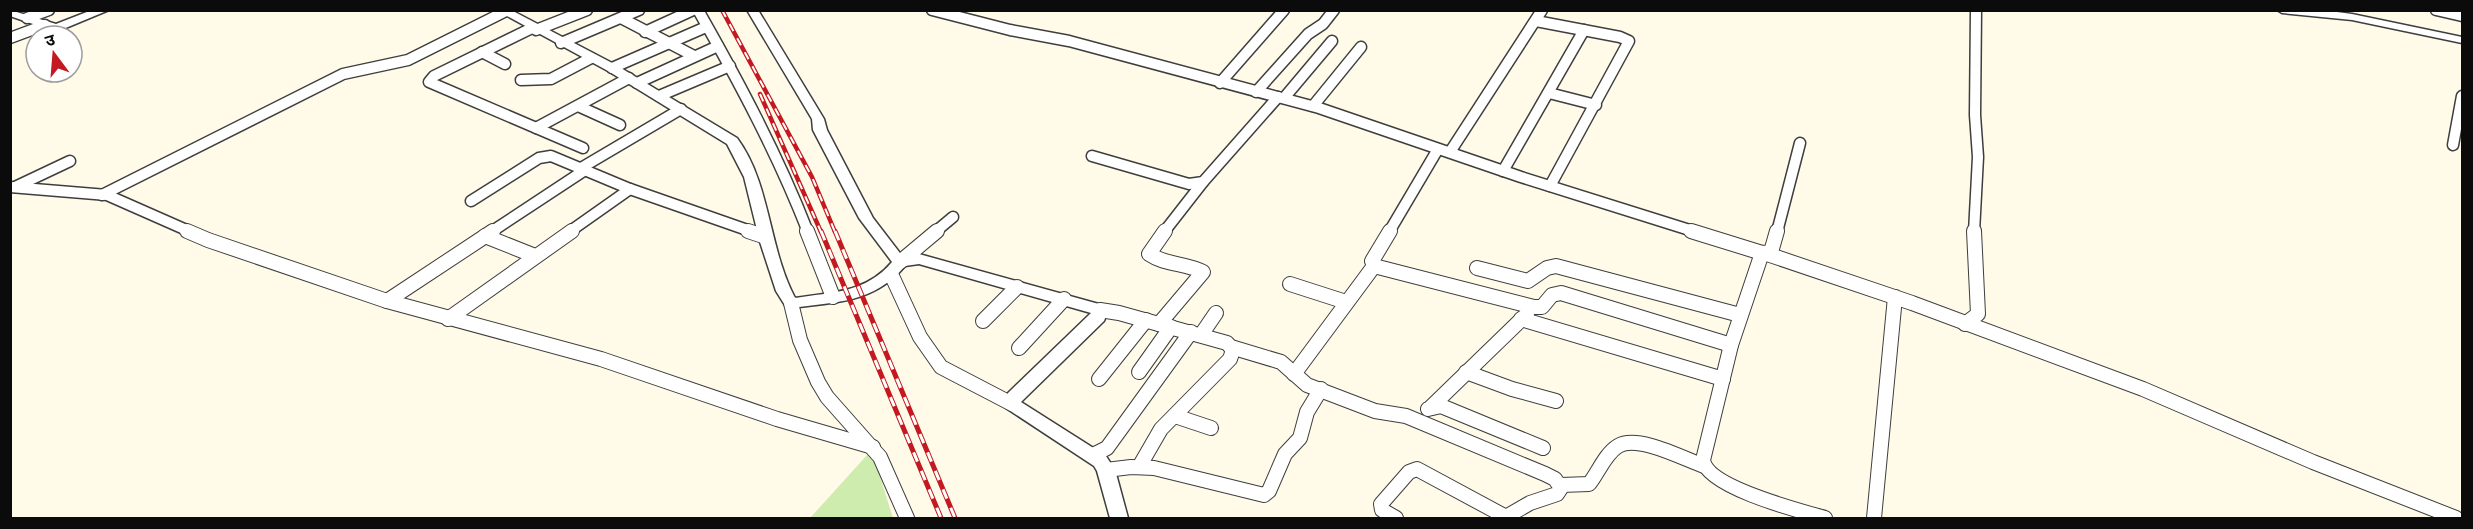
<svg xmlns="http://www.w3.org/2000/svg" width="2473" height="529" viewBox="0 0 2473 529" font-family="'Libre Baskerville','Noto Sans Devanagari',serif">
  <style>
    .green { fill: #cfecaf }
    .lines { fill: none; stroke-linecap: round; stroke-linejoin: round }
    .minor-far1-casing { stroke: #3e3e3e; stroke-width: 13 }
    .minor-casing { stroke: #3e3e3e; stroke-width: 16 }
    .tertiary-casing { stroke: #3e3e3e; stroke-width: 3 }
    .minor-far1 { stroke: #fff; stroke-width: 10 }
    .minor { stroke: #fff; stroke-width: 14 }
    .tertiary { fill: #fff; fill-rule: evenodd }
    .rail-far1-casing { stroke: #c41921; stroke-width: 4.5 }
    .rail-casing { stroke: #c41921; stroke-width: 5 }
    .rail-far1 { stroke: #fff; stroke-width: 2; stroke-dasharray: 8; stroke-linecap: butt }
    .rail { stroke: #fff; stroke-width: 3; stroke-dasharray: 10; stroke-linecap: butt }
  </style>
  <rect width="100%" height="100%" fill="#fffbe8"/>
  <polygon class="green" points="868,454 875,461 893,518 810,518"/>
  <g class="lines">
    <g class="minor-far1-casing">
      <g id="minor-far1">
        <path d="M698,10C739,82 778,155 808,232"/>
        <polyline points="932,10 1010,30 1069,41 1319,108 1521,177 1696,232"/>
        <polyline points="2436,10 2462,16"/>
        <polyline points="27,18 49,10"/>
        <polyline points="621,18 694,56"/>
        <polyline points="1536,21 1620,37 1629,41 1550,186"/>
        <polyline points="532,28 434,76 429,82 583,148"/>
        <polyline points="536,30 587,10"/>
        <polyline points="645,32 693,10"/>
        <polyline points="10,38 45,25"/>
        <polyline points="561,43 639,10"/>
        <polyline points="482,52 505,64"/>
        <polyline points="612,68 706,27"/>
        <polyline points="521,80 551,79 591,58"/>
        <polyline points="637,83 718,46"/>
        <polyline points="1220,83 1284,10"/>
        <polyline points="1256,92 1308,34 1323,24 1334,10"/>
        <polyline points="1549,93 1596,105"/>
        <polyline points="659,96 730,66"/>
        <polyline points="1284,98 1332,41"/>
        <polyline points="578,106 620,125"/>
        <polyline points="1313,106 1361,47"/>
        <polyline points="536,128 629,78"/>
        <polyline points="2453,145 2462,96"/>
        <polyline points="1450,152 1542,10"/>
        <polyline points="1092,156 1189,184 1203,182 1278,97"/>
        <polyline points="581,168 681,109"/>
        <polyline points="1503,171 1584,30"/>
        <polyline points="10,187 107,195 191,232"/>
        <polyline points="15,187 70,161"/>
        <polyline points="102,195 343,74 408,60 504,12"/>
        <polyline points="471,201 539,158 551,156 630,189 753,232"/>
        <polyline points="491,232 585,170"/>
        <polyline points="569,232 630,189"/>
        <polyline points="935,232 953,217"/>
        <polyline points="1164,232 1203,182"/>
        <polyline points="1389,232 1438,149"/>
        <polyline points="1777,232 1800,143"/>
        <polyline points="1974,232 1978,157 1975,115 1976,10"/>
      </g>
    </g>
    <g class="minor-casing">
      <g id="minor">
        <polyline points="187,231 208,240 387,301 601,359 777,419 873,447"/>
        <polyline points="748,231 766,237"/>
        <polyline points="807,231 833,297"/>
        <polyline points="1390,231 1372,261 1374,266 1534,307 1542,307 1552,295 1561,293 1731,345"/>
        <polyline points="1691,231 1762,253 1771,252 1777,231"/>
        <polyline points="485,236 535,256"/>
        <path d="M1762,253L1731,345L1703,460C1707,487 1800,511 1825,518"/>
        <polyline points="1767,254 1912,303 2143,389 2313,462 2456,518"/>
        <polyline points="900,262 937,231"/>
        <polyline points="1477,268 1528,281 1547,268 1556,266 1740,315"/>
        <polyline points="891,274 920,337 941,367 1012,404"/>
        <polyline points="1290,284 1346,302"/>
        <polyline points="387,301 493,231"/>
        <polyline points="791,303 800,340 818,382 827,397 880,457 907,518"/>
        <polyline points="1100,310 1119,313 1227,343 1233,350 1230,359 1161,429 1139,467"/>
        <polyline points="448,319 572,231"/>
        <polyline points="1521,319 1723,379"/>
        <polyline points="983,321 1017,287"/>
        <path d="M1159,324L1203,272C1186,263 1165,265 1149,254L1165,231"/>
        <polyline points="1965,324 1978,314 1974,231"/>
        <polyline points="1201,335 1216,313"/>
        <polyline points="1231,347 1281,362 1307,385 1375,411 1406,416 1545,474 1555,479 1561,488 1557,494 1530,503 1504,518"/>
        <polyline points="1019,348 1064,299"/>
        <polyline points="1139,372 1171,327"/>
        <polyline points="1466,372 1512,389 1556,401"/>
        <polyline points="1294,374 1374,266"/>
        <polyline points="1099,379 1146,320"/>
        <polyline points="1431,407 1527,314"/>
        <polyline points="1428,409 1441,406 1543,448"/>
        <polyline points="1175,416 1211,428"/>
        <polyline points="1093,455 1107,448 1191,332"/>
        <polyline points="1106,470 1131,467 1154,468 1264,495 1269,491 1285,454 1300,438 1307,412 1321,389"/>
        <path d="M1561,485L1589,484C1598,473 1605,454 1618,446C1638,434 1684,459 1704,466"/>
        <polyline points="1396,518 1382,510 1381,504 1409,472 1417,469 1508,518"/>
        <polyline points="1874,518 1895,297"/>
      </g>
    </g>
    <g class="tertiary-casing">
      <g id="tertiary">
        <polygon points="10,10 56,24 92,10 109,10 56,32 10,16"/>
        <path d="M496,10H511L616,65L737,138C771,184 768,247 795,298C832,292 866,293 892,262L859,218L813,130L812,119L747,10H758L824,119L827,130L873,218L903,257L919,254L1106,306L1108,310L1104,321L1021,402L1106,456L1115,470L1128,518H1110L1097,471L1094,466L1006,408L1004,404L1008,393L1091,313L919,264L905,266C874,303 836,302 791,308L786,307L776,291L760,242L744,177L727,144L608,71Z"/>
        <polygon points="2277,10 2322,10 2352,14 2462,37 2462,43 2352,20 2282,13"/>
      </g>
    </g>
    <use href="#minor-far1" class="minor-far1"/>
    <use href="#minor" class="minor"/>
    <use href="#tertiary" class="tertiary"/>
    <g class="rail-far1-casing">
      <g id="rail-far1">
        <polyline points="722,10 812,177 835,232"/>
        <polyline points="760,94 821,232"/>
      </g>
    </g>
    <g class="rail-casing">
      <g id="rail">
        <polyline points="821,231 941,518"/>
        <polyline points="835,231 955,518"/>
      </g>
    </g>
    <use href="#rail-far1" class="rail-far1"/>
    <use href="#rail" class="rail"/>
  </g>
  <rect width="2473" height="529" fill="none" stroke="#0b0b0b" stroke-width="24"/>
  <g transform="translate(54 54) rotate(344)"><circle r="28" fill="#ffffff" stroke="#9d9d9d" stroke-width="1.5"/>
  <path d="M0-4.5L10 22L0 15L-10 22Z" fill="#c41921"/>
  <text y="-9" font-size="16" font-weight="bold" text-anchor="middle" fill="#0b0b0b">उ</text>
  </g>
</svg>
